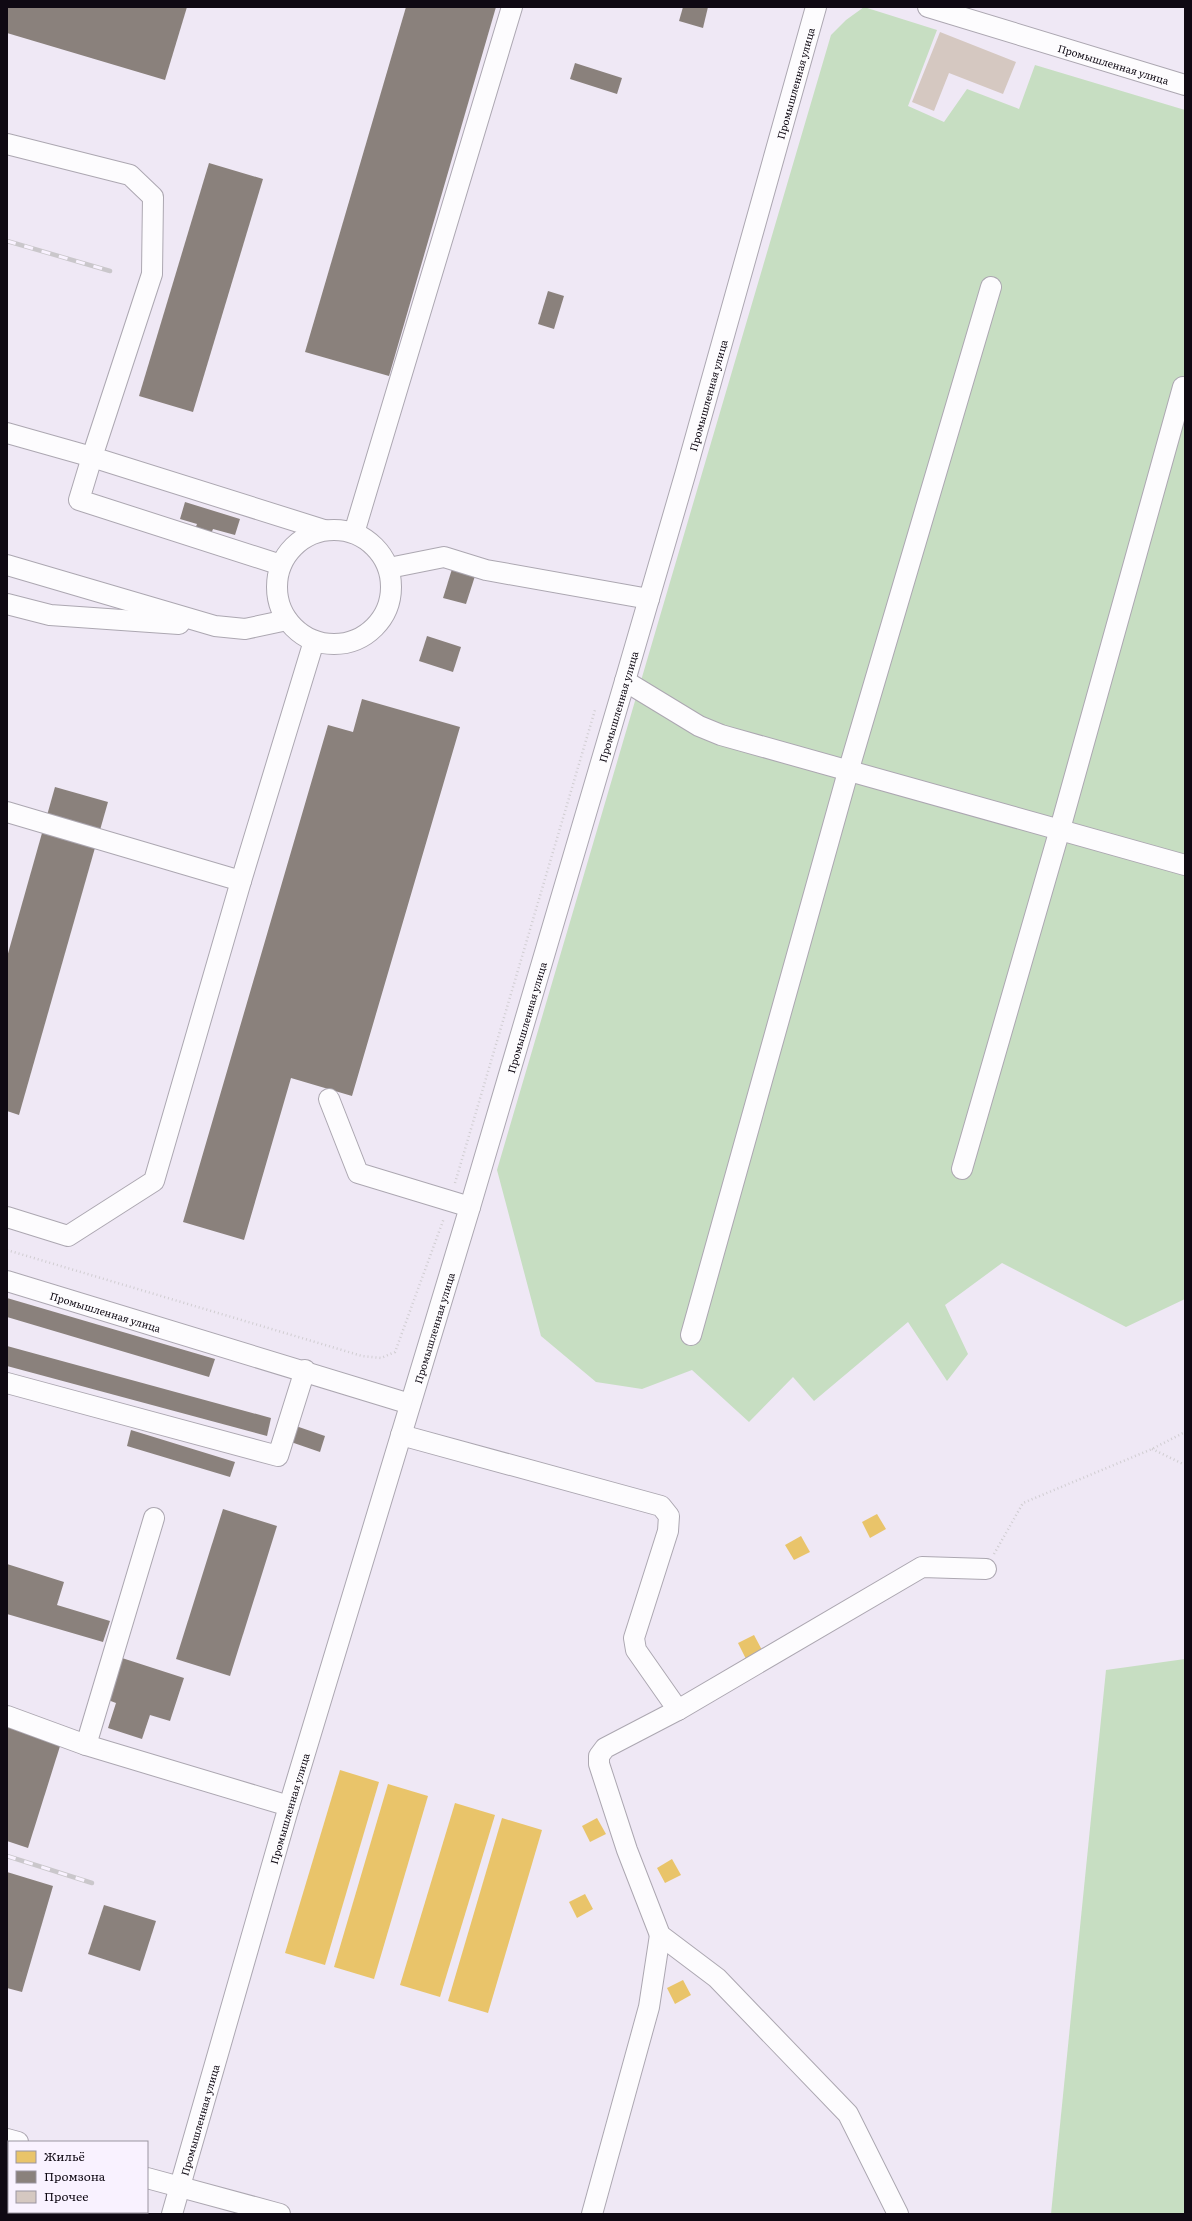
<svg xmlns="http://www.w3.org/2000/svg" width="1192" height="2221" viewBox="0 0 1192 2221" font-family="Literata,serif">
  <style>
    .green { fill: #c7dec2 }
    .homes { fill: #e9c46a }
    .industry { fill: #8a817c }
    .building { fill: #d5c8c1 }
    .lines { fill: none; stroke-linecap: round; stroke-linejoin: round }
    .minor-casing { stroke: #aca7b1; stroke-width: 22 }
    .path { stroke: #d0cdd1; stroke-width: 2.5; stroke-dasharray: 1 3; stroke-linecap: butt }
    .minor { stroke: #fdfcfe; stroke-width: 20 }
    .rail-casing { stroke: #cac7cb; stroke-width: 4.5 }
    .rail { stroke: #f9f2ff; stroke-width: 3; stroke-dasharray: 9; stroke-linecap: butt }
    .labels { text-anchor: middle; dominant-baseline: central; stroke-width: 4; stroke-linejoin: round; paint-order: stroke }
    .street-label { font-size: 10px; fill: #0f0913; stroke: #f9f2ff }
  </style>
  <rect width="100%" height="100%" fill="#efe8f5"/>
  <g class="green">
    <polygon points="864,7 937,30 908,106 944,122 967,89 1019,109 1035,65 1185,110 1185,1299 1126,1327 1002,1263 945,1305 968,1354 947,1381 908,1322 814,1401 793,1377 749,1422 692,1370 642,1389 596,1382 541,1336 497,1170 831,35 846,20"/>
    <polygon points="1185,1659 1185,2214 1051,2214 1106,1670"/>
  </g>
  <g class="homes">
    <polygon points="877,1514 886,1529 870,1538 862,1522"/>
    <polygon points="801,1536 810,1552 794,1560 785,1545"/>
    <polygon points="754,1635 762,1650 746,1659 738,1643"/>
    <polygon points="340,1770 379,1782 325,1965 285,1953"/>
    <polygon points="388,1784 428,1796 374,1979 334,1967"/>
    <polygon points="455,1803 495,1815 440,1997 400,1985"/>
    <polygon points="502,1818 542,1830 488,2013 448,2001"/>
    <polygon points="597,1818 606,1834 590,1842 582,1826"/>
    <polygon points="672,1859 681,1875 665,1883 657,1868"/>
    <polygon points="585,1894 593,1909 577,1918 569,1902"/>
    <polygon points="683,1980 691,1995 675,2004 667,1988"/>
  </g>
  <g class="industry">
    <polygon points="7,7 187,7 165,80 7,33"/>
    <polygon points="406,7 496,7 389,376 305,352"/>
    <polygon points="683,7 708,7 703,28 679,21"/>
    <polygon points="575,63 622,78 617,94 570,79"/>
    <polygon points="209,163 263,179 193,412 139,396"/>
    <polygon points="548,291 564,296 554,329 538,324"/>
    <polygon points="185,502 240,519 235,535 213,529 211,534 195,529 197,524 180,519"/>
    <polygon points="452,569 475,576 466,604 443,598"/>
    <polygon points="427,636 461,647 453,672 419,661"/>
    <polygon points="362,699 460,727 352,1096 291,1078 244,1240 183,1222 328,725 353,732"/>
    <polygon points="55,787 108,802 19,1115 7,1111 7,957"/>
    <polygon points="7,1298 215,1359 209,1377 7,1317"/>
    <polygon points="7,1346 271,1418 267,1436 7,1366"/>
    <polygon points="293,1425 325,1436 320,1452 288,1441"/>
    <polygon points="131,1430 235,1462 230,1477 127,1446"/>
    <polygon points="223,1509 277,1526 230,1676 176,1659"/>
    <polygon points="7,1564 64,1582 57,1605 110,1621 103,1642 7,1614"/>
    <polygon points="122,1658 184,1678 170,1721 150,1715 142,1739 108,1728 116,1703 108,1700"/>
    <polygon points="7,1726 61,1743 28,1848 7,1841"/>
    <polygon points="7,1872 53,1886 22,1992 7,1988"/>
    <polygon points="104,1905 156,1921 140,1971 88,1954"/>
  </g>
  <polygon class="building" points="940,32 1016,62 1003,94 949,73 934,111 912,102"/>
  <g class="lines">
    <g class="minor-casing">
      <g id="minor">
        <path id="s1" d="M928,7L1185,85"/>
        <polyline points="7,144 130,175 153,197 152,274 92,457 324,530"/>
        <polyline points="7,433 92,457 79,500 281,565"/>
        <circle cx="334" cy="587" r="57"/>
        <polyline points="354,533 512,7"/>
        <polyline points="7,565 215,626 245,629 287,620"/>
        <polyline points="389,568 444,557 486,570 649,599"/>
        <polyline points="7,604 50,615 179,624"/>
        <polyline points="625,681 699,726 721,735 1185,865"/>
        <polyline points="7,812 241,881"/>
        <polyline points="329,1099 358,1173 470,1207"/>
        <polyline points="962,1169 1060,829 1183,387"/>
        <polyline points="7,1217 68,1236 154,1181 241,881 314,641"/>
        <path id="s2" d="M7,1281L410,1404"/>
        <polyline points="691,1335 848,772 991,287"/>
        <polyline points="7,1383 278,1456 305,1370"/>
        <polyline points="401,1435 661,1506 669,1516 668,1531 634,1638 636,1650 678,1710"/>
        <polyline points="7,1716 86,1745 289,1806"/>
        <polyline points="86,1745 154,1518"/>
        <polyline points="7,2139 18,2142"/>
        <polyline points="147,2178 280,2214"/>
        <path id="s3" d="M172,2214L289,1806L470,1207L625,681L685,475L816,7"/>
        <polyline points="592,2214 649,2007 660,1935"/>
        <polyline points="898,2214 848,2114 717,1978 660,1935 627,1850 599,1764 599,1756 605,1748 678,1710 922,1567 986,1569"/>
      </g>
    </g>
    <g class="path">
      <polyline points="455,1183 595,710"/>
      <polyline points="7,1250 362,1356 381,1358 395,1352 444,1218"/>
      <polyline points="1152,1449 1185,1465"/>
      <polyline points="994,1554 1023,1503 1152,1449 1185,1432"/>
    </g>
    <use href="#minor" class="minor"/>
    <g class="rail-casing">
      <g id="rail">
        <polyline points="7,241 110,271"/>
        <polyline points="7,1856 92,1883"/>
      </g>
    </g>
    <use href="#rail" class="rail"/>
  </g>
  <g class="labels">
    <g class="street-label">
      <text stroke="none"><textPath href="#s1" startOffset="194">Промышленная улица</textPath></text>
      <text stroke="none"><textPath href="#s3" startOffset="2220">Промышленная улица</textPath></text>
      <text stroke="none"><textPath href="#s3" startOffset="1896">Промышленная улица</textPath></text>
      <text stroke="none"><textPath href="#s3" startOffset="1572">Промышленная улица</textPath></text>
      <text stroke="none"><textPath href="#s3" startOffset="1248">Промышленная улица</textPath></text>
      <text stroke="none"><textPath href="#s2" startOffset="103">Промышленная улица</textPath></text>
      <text stroke="none"><textPath href="#s3" startOffset="924">Промышленная улица</textPath></text>
      <text stroke="none"><textPath href="#s3" startOffset="422">Промышленная улица</textPath></text>
      <text stroke="none"><textPath href="#s3" startOffset="98">Промышленная улица</textPath></text>
    </g>
  </g>
  <rect width="1192" height="2221" fill="none" stroke="#0f0913" stroke-width="16"/>
  <rect x="8" y="2141" width="140" height="72" fill="#f9f2ff" stroke="#9b95a1"/>
  <rect x="16" y="2151" width="20" height="12" fill="#e9c46a" stroke="#9b95a1"/>
  <text x="44" y="2161" font-size="12" fill="#0f0913">Жильё</text>
  <rect x="16" y="2171" width="20" height="12" fill="#8a817c" stroke="#9b95a1"/>
  <text x="44" y="2181" font-size="12" fill="#0f0913">Промзона</text>
  <rect x="16" y="2191" width="20" height="12" fill="#d5c8c1" stroke="#9b95a1"/>
  <text x="44" y="2201" font-size="12" fill="#0f0913">Прочее</text>
</svg>
